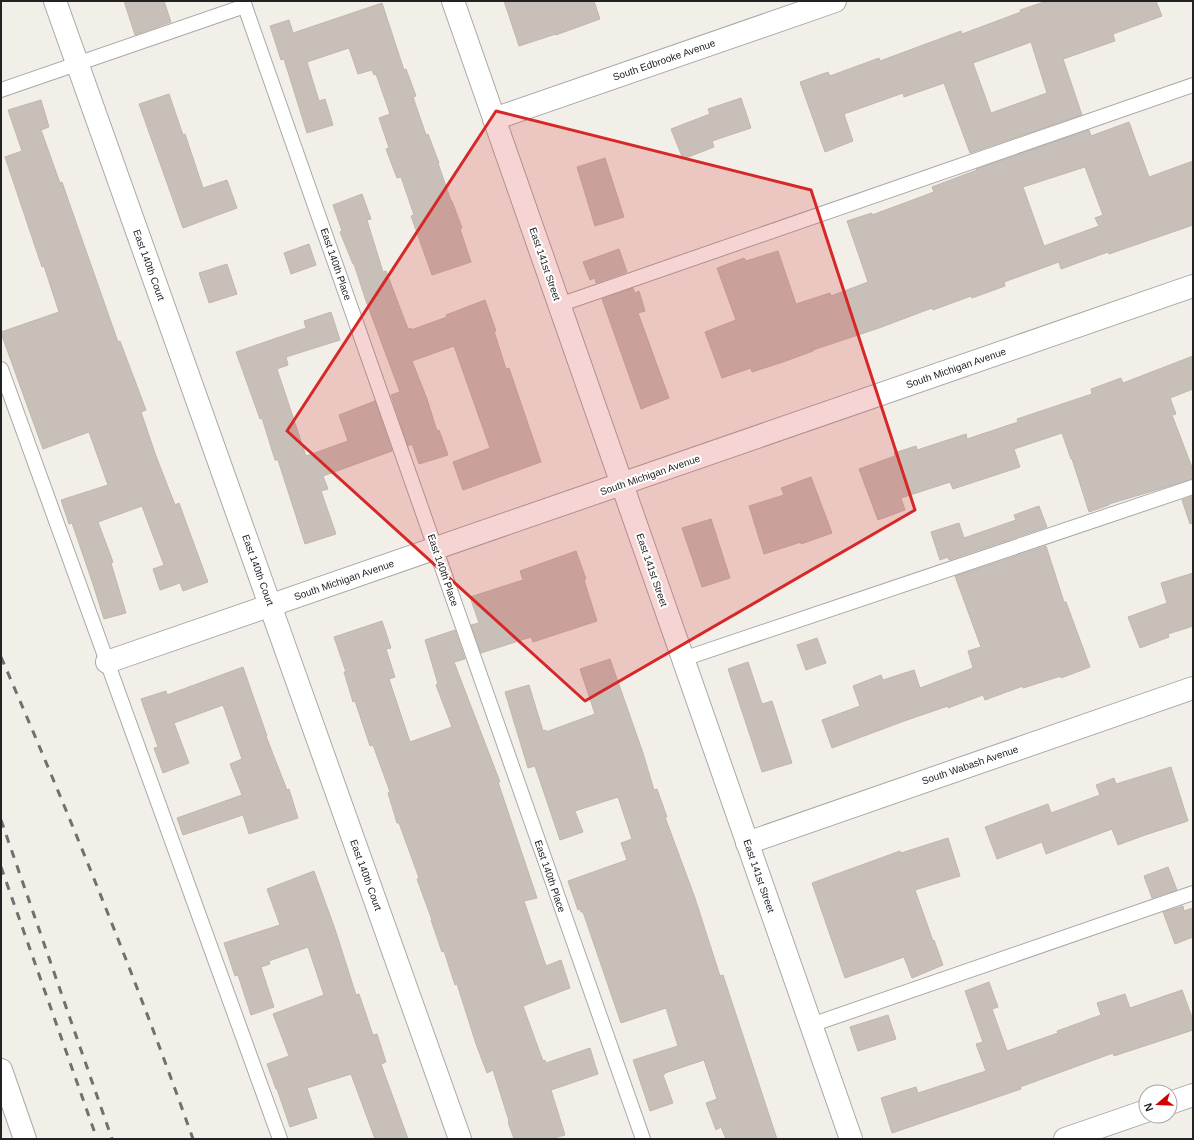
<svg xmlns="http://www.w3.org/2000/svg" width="1194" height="1140" viewBox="0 0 1194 1140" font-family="Helvetica,sans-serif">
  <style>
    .building { fill: #c7bfb8; stroke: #c4b6ab; fill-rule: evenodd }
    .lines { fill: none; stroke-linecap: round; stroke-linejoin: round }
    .lane-casing { stroke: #a9a9a9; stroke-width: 16 }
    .street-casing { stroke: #a9a9a9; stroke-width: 24 }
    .lane { stroke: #fff; stroke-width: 14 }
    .street { stroke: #fff; stroke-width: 22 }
    .rail { stroke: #707070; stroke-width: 3; stroke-dasharray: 8 8; stroke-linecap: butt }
    .marked { fill: #d62828; fill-opacity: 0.2; stroke: #d62828; stroke-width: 3; stroke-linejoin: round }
    .labels { text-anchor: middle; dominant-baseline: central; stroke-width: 4; stroke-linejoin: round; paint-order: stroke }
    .street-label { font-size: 10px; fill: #222; stroke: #fff }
  </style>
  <rect width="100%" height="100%" fill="#f2efe9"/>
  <g class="building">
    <polygon points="124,1 164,1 171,22 135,35"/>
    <polygon points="504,1 594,1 600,19 556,35 556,34 519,46"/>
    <path d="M1047,1H1156L1162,16L1113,34L1115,41L1063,59L1082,115L970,153L944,83L904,97L903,93L844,114L853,141L825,152L800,82L828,72L830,76L879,58L880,61L961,31L962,34L1021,12L1020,10ZM1031,42L1047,93L991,113L973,63Z"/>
    <polygon points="382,3 404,70 406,69 416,96 413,97 426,135 428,134 439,163 438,163 451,201 452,201 462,228 460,229 471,262 432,275 411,216 414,215 401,177 397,178 386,149 389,148 379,118 390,114 376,74 374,75 372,70 358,74 349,48 307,62 319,101 325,99 333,125 307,133 284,59 281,60 270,26 289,20 293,33"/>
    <polygon points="169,94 183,135 185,134 203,188 227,180 237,208 183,228 139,104"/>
    <polygon points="741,98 751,128 712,141 714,147 683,159 671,129 710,114 708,109"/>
    <polygon points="41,100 49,127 41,130 60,183 62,182 70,205 118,342 120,341 146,410 141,412 156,456 175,505 179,503 208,582 183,591 180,583 160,590 153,569 164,565 142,506 98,522 113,562 111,563 126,613 104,619 93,584 72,523 69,524 61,500 108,485 89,432 43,449 1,333 1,332 59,312 44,266 42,267 5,157 22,151 8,110"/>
    <path d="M1129,122L1149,177L1193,161V225L1109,254L1108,252L1061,269L1059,262L1004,282L1005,286L972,298L971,296L933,310L932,308L879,328L813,350V351L783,362L752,372L751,368L722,378L705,332L736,320L717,268L744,258L746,261L778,251L796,304L830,293L831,296L868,282L847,221L872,213V215L934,192L932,187L977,170L976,169L1089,130L1091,136ZM1085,167L1103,215L1095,218L1099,226L1044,246L1023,187Z"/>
    <polygon points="605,158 624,217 595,226 577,167"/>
    <polygon points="362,194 371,219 367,220 383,272 386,271 408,329 411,328 411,330 447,317 446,315 485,300 496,331 494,331 506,369 509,368 541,462 463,490 453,462 490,448 454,346 412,361 427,399 437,431 439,430 448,455 419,464 412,444 408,446 391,395 400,392 366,301 354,264 353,264 340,232 342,231 333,205"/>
    <polygon points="309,244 316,265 291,274 284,253"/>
    <polygon points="619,249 627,272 596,283 595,278 590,280 583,262"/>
    <polygon points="227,264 237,294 209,303 199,273"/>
    <polygon points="633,288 635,293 639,291 645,311 638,313 669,398 641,409 602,299"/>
    <polygon points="331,312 340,340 286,357 288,365 277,369 306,456 348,441 339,415 375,401 392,451 323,476 328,489 321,491 336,534 305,544 278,460 275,460 262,418 260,419 236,352 306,328 304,321"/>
    <polygon points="1193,356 1193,389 1170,398 1176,414 1172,415 1193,470 1193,479 1109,504 1109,505 1089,512 1072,459 1071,459 1062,433 1014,449 1020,467 953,489 950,482 901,498 905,510 878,520 859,469 895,456 894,453 916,446 917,450 966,434 967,439 1018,422 1017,419 1092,394 1091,389 1121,378 1123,383"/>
    <polygon points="811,477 832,533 801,544 801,542 764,554 749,506 784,495 781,488"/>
    <polygon points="1193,496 1193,523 1190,524 1182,500"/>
    <polygon points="1039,506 1047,527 949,560 948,557 940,560 931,532 959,523 964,538 1016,520 1014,515"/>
    <polygon points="711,519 730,578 702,587 682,528"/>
    <polygon points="1046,546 1064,602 1066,602 1090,667 1061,678 1061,676 1023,688 1023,686 985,700 983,695 948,708 948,706 907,720 832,748 822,720 860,706 853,686 881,675 883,680 914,670 920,688 973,668 968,651 981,647 955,576"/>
    <polygon points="576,551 586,579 584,580 597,621 533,642 531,637 481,653 471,625 479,623 470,597 523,580 520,571"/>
    <polygon points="1193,573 1193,626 1168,634 1169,637 1140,648 1128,617 1167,603 1161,583"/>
    <polygon points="382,621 391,648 386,649 395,677 389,679 410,742 452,727 436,685 438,684 425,640 455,630 465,659 454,662 500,782 498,782 537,898 524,901 546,966 561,960 570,988 523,1006 543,1061 545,1060 546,1063 590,1048 598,1074 551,1090 565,1135 551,1139 514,1139 508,1122 509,1121 493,1070 487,1073 476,1044 457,984 455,985 444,951 442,952 431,920 432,920 417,879 419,878 399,823 397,823 388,793 390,792 373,745 370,746 355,701 353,702 344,672 346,672 334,637"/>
    <polygon points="817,638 826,663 806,670 797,645"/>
    <polygon points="610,659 643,753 654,790 657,789 667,817 665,817 695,898 720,976 723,975 777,1139 726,1139 721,1127 716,1130 706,1103 717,1099 704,1060 665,1073 665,1074 663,1075 673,1103 650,1111 633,1060 678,1046 666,1008 621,1023 583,912 581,912 580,909 578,910 568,881 627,860 621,843 632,839 618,797 575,811 583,832 560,840 535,766 528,768 505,692 529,685 543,731 546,730 546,732 595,714 580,669"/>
    <polygon points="748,662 762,704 772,701 792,763 762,772 728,669"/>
    <polygon points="243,667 267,736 266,736 287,790 289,789 298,818 249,834 243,815 183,835 177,818 242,795 230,764 242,759 223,705 174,723 189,763 163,773 154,748 158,747 141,699 166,691 167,695"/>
    <polygon points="1171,767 1188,821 1145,835 1118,845 1112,829 1046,854 1042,842 997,859 985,827 1048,804 1051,813 1100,795 1096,785 1114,778 1116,784"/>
    <polygon points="948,838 960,876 915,890 933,941 934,940 943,965 912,978 904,957 845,978 812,883 900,851 901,853"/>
    <polygon points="1168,867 1177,890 1152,898 1144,876"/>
    <polygon points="314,871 336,932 356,995 359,994 373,1035 377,1034 386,1062 381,1064 408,1139 375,1139 351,1074 307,1088 317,1118 290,1127 277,1089 276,1089 267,1064 289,1056 273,1014 324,995 308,947 269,961 270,964 261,967 274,1007 251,1015 238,975 235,976 224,943 280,925 267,889"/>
    <polygon points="1183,906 1184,911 1193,908 1193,937 1175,944 1163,912"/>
    <polygon points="989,982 998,1007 992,1009 1007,1051 1058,1033 1057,1031 1101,1015 1097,1003 1125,994 1130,1008 1182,990 1193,1020 1193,1030 1114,1056 1113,1053 1020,1087 1021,1089 986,1101 892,1133 881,1098 916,1087 918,1093 986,1071 976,1044 983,1042 965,991"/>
    <polygon points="888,1015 896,1039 858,1051 850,1027"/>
  </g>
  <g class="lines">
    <g class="lane-casing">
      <g id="lane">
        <polyline points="243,1 643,1139"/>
        <polyline points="1,90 245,6"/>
        <polyline points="559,305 1193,85"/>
        <polyline points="1,369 280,1139"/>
        <polyline points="683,659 1193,487"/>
        <polyline points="811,1025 1193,893"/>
      </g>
    </g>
    <g class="street-casing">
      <g id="street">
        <polyline points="55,1 460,1139"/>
        <polyline points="453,1 851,1139"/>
        <polyline points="494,119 835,1"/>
        <polyline points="107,662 1193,286"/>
        <polyline points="747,843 1193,688"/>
        <polyline points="1,1070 25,1139"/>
        <polyline points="1170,1103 1193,1095"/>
        <polyline points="1065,1139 1146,1111"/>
      </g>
    </g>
    <use href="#lane" class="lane"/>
    <use href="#street" class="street"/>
    <g class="rail">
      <path d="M1,657C70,816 135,976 193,1139"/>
      <polyline points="1,820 112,1139"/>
      <polyline points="1,867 97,1139"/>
    </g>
  </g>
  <path class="marked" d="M496,111L811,190L915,510L585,701L287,431Z"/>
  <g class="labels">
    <g class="street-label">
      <text transform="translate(664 60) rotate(-19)">South Edbrooke Avenue</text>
      <text transform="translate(336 264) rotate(71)">East 140th Place</text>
      <text transform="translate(545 264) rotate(71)">East 141st Street</text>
      <text transform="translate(149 265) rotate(70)">East 140th Court</text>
      <text transform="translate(956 368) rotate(-19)">South Michigan Avenue</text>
      <text transform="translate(650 475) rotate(-19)">South Michigan Avenue</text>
      <text transform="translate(258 570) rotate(70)">East 140th Court</text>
      <text transform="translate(443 570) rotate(71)">East 140th Place</text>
      <text transform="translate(652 570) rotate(71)">East 141st Street</text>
      <text transform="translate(344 580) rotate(-19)">South Michigan Avenue</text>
      <text transform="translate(970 765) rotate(-19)">South Wabash Avenue</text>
      <text transform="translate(366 875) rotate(70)">East 140th Court</text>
      <text transform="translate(550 876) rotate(71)">East 140th Place</text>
      <text transform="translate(759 876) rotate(71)">East 141st Street</text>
    </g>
  </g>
  <rect width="1194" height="1140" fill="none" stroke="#222222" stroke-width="4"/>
  <g transform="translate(1158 1104) rotate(251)"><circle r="19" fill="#ffffff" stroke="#a7a7a7"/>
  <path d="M0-3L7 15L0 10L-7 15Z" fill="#d40000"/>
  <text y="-6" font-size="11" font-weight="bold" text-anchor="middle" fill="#222222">N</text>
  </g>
</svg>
